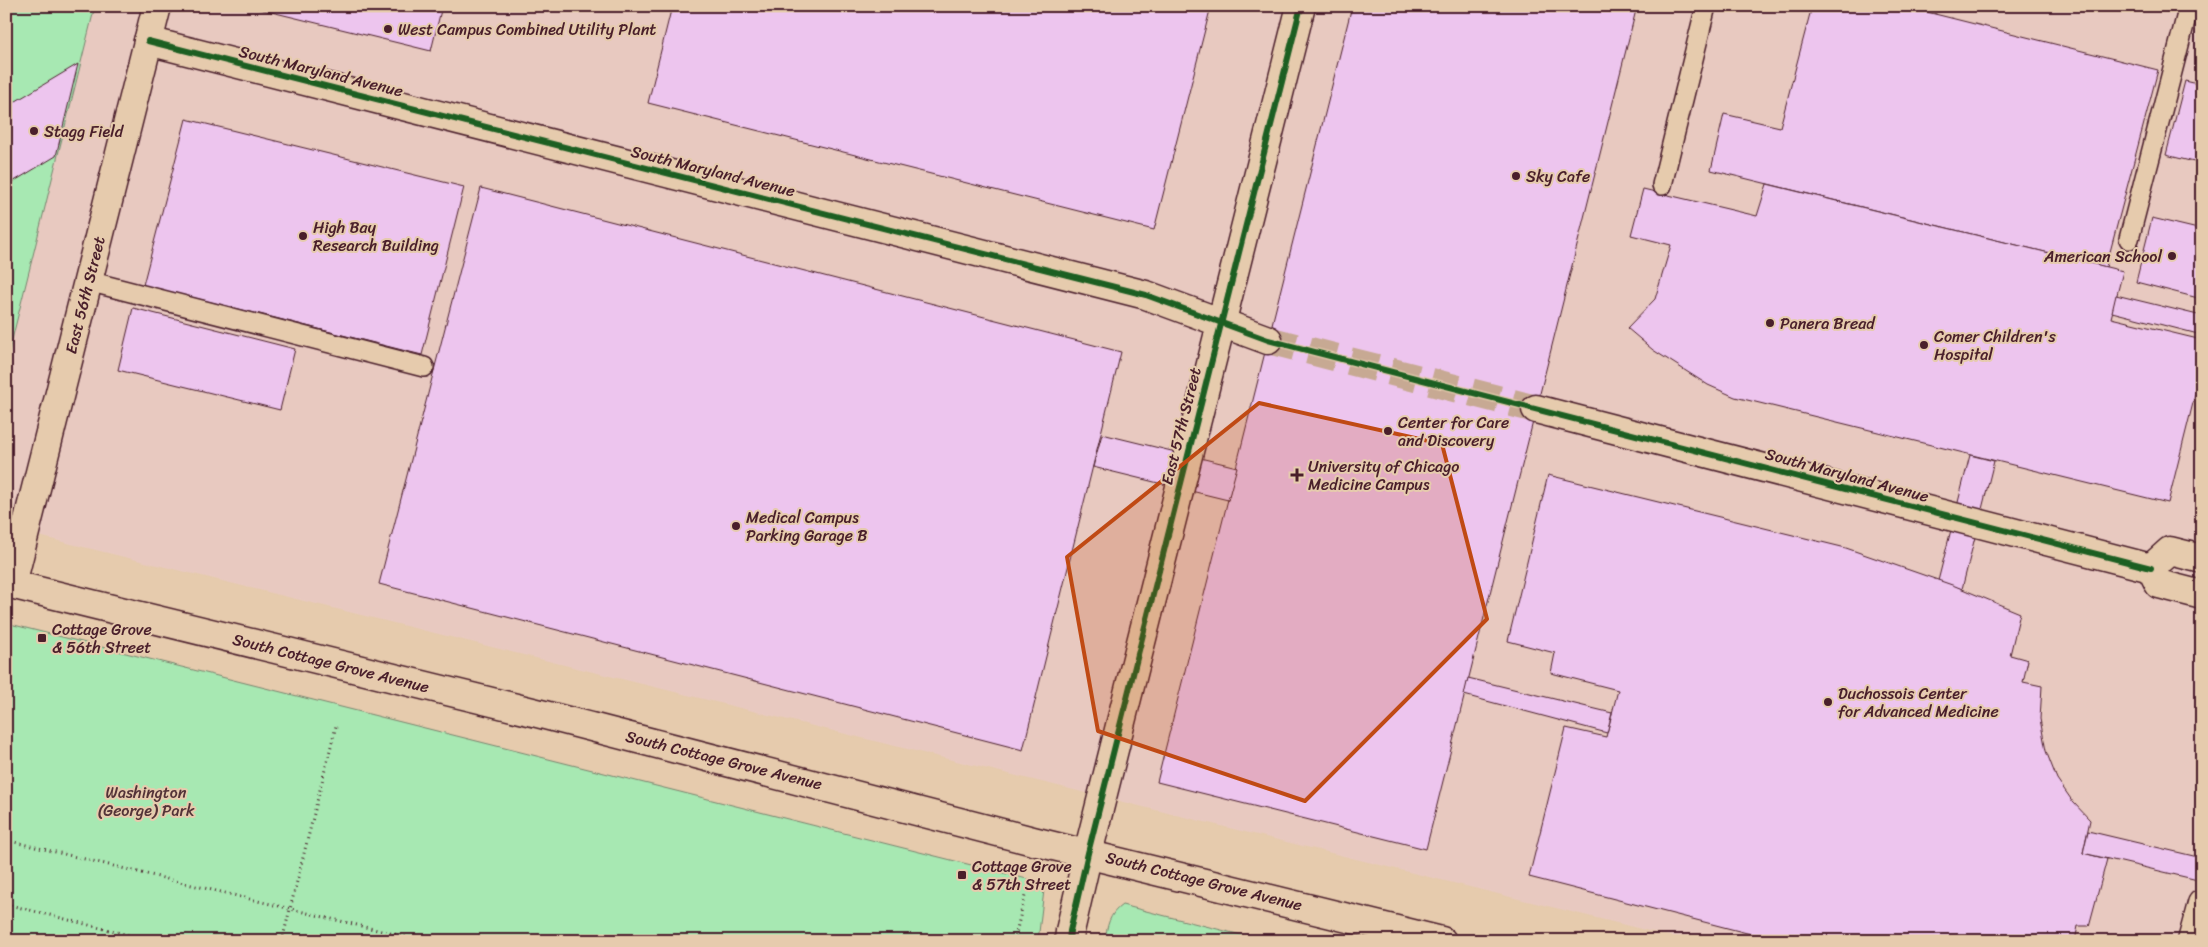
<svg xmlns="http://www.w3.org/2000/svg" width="2208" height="947" viewBox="0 0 2208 947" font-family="Sriracha,sans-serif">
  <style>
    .built { fill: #e8c9c0 }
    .green { fill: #a7e8b2; stroke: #78846e }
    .building { fill: #edc5ee; stroke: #4a1f2b }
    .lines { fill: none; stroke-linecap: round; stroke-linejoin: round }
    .minor-tunnel { stroke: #c7a993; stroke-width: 28; stroke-dasharray: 28 14; stroke-linecap: butt }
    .service-casing { stroke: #4a1f2b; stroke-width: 22 }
    .minor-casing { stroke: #4a1f2b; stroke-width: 31 }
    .tertiary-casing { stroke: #4a1f2b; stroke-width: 31 }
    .secondary-casing { stroke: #4a1f2b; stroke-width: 31 }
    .path { stroke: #4a1f2b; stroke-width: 3; stroke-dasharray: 1 4; stroke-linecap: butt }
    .service { stroke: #e6cbad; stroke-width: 19 }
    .minor { stroke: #e6cbad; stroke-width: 28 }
    .tertiary { stroke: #e6cbad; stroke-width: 28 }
    .secondary { stroke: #e6cbad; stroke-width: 28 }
    .cycleway-casing { stroke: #e6cbad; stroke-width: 9 }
    .cycleway { stroke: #1b5e20; stroke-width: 6 }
    .marked { fill: #c04a14; fill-opacity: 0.2; stroke: #c04a14; stroke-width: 4; stroke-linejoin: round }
    .poi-dot { fill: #4a1f2b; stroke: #e6cbad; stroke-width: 2 }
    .labels { text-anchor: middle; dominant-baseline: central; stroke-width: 4; stroke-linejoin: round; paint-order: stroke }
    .poi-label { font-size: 16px; fill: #4a1f2b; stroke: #e6cbad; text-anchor: start }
    .street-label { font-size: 16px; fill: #4a1f2b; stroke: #e6cbad }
    .park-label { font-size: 16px; fill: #533338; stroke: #e6cbad }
  </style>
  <rect width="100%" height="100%" fill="#e6cbad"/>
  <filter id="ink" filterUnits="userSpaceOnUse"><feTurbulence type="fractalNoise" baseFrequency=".02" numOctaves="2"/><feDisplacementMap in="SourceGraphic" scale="10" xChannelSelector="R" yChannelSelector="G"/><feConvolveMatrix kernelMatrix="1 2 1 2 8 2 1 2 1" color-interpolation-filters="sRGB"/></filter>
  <g filter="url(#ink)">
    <polygon class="built" points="6,6 2202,6 2202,941 1690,941 6,528"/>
    <g class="green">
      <polygon points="6,6 95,6 6,364"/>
      <polygon points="6,623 1027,879 1037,882 1044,890 1038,941 6,941"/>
      <path d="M1122,905L1130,907L1265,941H1105C1107,926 1109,914 1122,905Z"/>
    </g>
    <g class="building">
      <polygon points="247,6 442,6 431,51"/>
      <polygon points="672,6 1211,6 1154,230 648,103"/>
      <polygon points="1352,6 1637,6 1426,849 1157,782"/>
      <polygon points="1812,6 1903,6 2158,70 2106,267 1711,170 1724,114 1780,127"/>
      <polygon points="78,64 56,156 6,186 6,107"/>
      <polygon points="2185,81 2202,85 2202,164 2166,155"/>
      <polygon points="186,119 464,187 422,355 143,285"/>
      <polygon points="1767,184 2123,271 2111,318 2202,340 2202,367 2168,503 1735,397 1708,385 1653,350 1627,328 1655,299 1671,245 1631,235 1643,189 1757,216"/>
      <polygon points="481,188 1121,352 1023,750 379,584"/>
      <polygon points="2152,218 2202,230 2202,299 2136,282"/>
      <polygon points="2116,295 2202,316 2202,335 2112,312"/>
      <polygon points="133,308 295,349 280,410 118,370"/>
      <polygon points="1102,434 1237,467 1228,500 1093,467"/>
      <polygon points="1970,455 1994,461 1962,589 1938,581"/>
      <polygon points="1548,475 1846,548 1955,586 2020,613 2010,655 2028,660 2023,682 2042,686 2040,719 2046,751 2057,779 2073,802 2090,820 2083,853 2107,859 2089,926 2078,926 2075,941 1778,941 1529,877 1566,728 1606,737 1618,690 1551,673 1555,653 1508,641"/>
      <polygon points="1468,678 1612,713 1607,733 1464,695"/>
      <polygon points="2088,831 2202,858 2202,881 2083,853"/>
    </g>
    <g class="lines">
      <polyline class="minor-tunnel" points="1268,340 1536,409"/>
      <g class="service-casing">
        <g id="service">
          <polyline points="1662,185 1706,6"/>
          <polyline points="2129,239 2189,6"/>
          <polyline points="88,281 424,367"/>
        </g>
      </g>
      <g class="minor-casing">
        <g id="minor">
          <polyline points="148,41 1146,295 1268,340"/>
          <polyline points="1536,409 2151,568"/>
          <polyline points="2151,568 2159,584 2202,595"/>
          <polyline points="2151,568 2170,551 2202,559"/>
          <polyline points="12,584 157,6"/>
          <polyline points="1069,941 1070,931 1088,853"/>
          <polyline points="2192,941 2202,904"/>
        </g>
      </g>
      <g class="tertiary-casing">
        <polyline id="tertiary" points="1088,853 1301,6"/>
      </g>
      <g class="secondary-casing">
        <polyline id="secondary" points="6,583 537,713 1033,841 1442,941"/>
      </g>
      <g class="path">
        <polyline points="1935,14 1937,6"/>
        <polyline points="6,840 423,941"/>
        <polyline points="6,904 152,941"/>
        <polyline points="282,941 336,726"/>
        <polyline points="1014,941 1025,896"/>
      </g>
      <use href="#service" class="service"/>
      <use href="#minor" class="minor"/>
      <use href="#tertiary" class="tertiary"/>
      <use href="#secondary" class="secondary"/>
      <g class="cycleway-casing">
        <g id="cycleway">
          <polyline points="148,41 1146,295 1268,340 2151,568"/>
          <polyline points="1069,941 1070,931 1088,853 1301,6"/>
        </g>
      </g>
      <use href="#cycleway" class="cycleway"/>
    </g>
  </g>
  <path class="marked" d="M1259,403L1442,444L1487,619L1305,801L1098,731L1067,557Z"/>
  <g class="poi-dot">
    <circle cx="388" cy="29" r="5"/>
    <circle cx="34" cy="131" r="5"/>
    <circle cx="1516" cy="176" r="5"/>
    <circle cx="303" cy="236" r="5"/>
    <circle cx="2172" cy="256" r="5"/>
    <circle cx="1770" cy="323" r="5"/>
    <circle cx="1924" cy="345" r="5"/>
    <circle cx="1388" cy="431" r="5"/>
    <path d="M1294.5 467.5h5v5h5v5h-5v5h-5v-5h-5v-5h5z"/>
    <circle cx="736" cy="526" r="5"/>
    <rect x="37" y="633" width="10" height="10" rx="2.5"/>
    <circle cx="1828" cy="702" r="5"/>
    <rect x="957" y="870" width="10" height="10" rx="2.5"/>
  </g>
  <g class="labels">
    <g class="poi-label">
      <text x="398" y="29">West Campus Combined Utility Plant</text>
      <text x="44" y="131">Stagg Field</text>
      <text x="1526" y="176">Sky Cafe</text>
      <text x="313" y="227">High Bay<tspan x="313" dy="18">Research Building</tspan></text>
      <text x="2162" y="256" text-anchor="end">American School</text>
      <text x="1780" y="323">Panera Bread</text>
      <text x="1934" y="336">Comer Children's<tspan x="1934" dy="18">Hospital</tspan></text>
      <text x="1398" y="422">Center for Care<tspan x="1398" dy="18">and Discovery</tspan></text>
      <text x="1308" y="466">University of Chicago<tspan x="1308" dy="18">Medicine Campus</tspan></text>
      <text x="746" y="517">Medical Campus<tspan x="746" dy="18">Parking Garage B</tspan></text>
      <text x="52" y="629">Cottage Grove<tspan x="52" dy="18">&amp; 56th Street</tspan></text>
      <text x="1838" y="693">Duchossois Center<tspan x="1838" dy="18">for Advanced Medicine</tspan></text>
      <text x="972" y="866">Cottage Grove<tspan x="972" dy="18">&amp; 57th Street</tspan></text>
    </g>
    <g class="street-label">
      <text transform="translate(321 71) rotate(14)">South Maryland Avenue</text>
      <text transform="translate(713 171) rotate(14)">South Maryland Avenue</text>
      <text transform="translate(85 295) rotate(-76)">East 56th Street</text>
      <text transform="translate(1181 426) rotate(-76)">East 57th Street</text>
      <text transform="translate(1847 475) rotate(15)">South Maryland Avenue</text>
      <text transform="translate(331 663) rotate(14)">South Cottage Grove Avenue</text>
      <text transform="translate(724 760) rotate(14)">South Cottage Grove Avenue</text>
      <text transform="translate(1204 881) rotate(14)">South Cottage Grove Avenue</text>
    </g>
    <g class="park-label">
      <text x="146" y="792">Washington<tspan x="146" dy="18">(George) Park</tspan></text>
    </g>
  </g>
  <rect width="2208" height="947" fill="none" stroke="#e6cbad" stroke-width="25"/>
  <rect x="12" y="12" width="2183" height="922" fill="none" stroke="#4a1f2b" stroke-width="2" filter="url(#ink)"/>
</svg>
